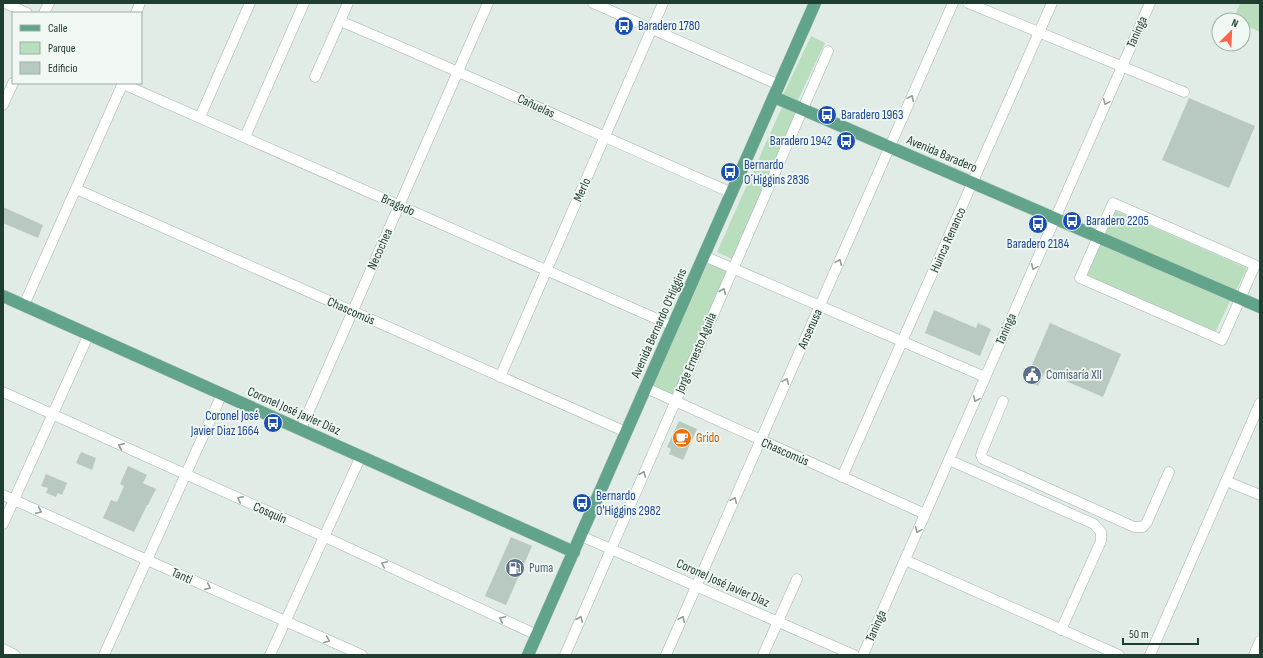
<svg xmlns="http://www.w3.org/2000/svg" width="1263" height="658" viewBox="0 0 1263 658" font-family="'Sofia Sans Condensed',sans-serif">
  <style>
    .green { fill: #b8debd }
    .building { fill: #b8cac0 }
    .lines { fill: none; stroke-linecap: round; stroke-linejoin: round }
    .minor-casing { stroke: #a3b4ab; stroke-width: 11 }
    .major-casing { stroke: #c1c9c5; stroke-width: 13 }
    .minor { stroke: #fff; stroke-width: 10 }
    .major { stroke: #62a48a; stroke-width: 12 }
    .oneway { stroke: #909e98 }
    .labels { text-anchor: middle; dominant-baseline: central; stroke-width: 3.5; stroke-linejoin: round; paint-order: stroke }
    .transit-label { font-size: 13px; fill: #164399; stroke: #f1f8f3; text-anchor: start }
    .street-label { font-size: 13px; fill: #203d31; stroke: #f1f8f3 }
    .service-label { font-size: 13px; fill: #4e5e75; stroke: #f1f8f3; text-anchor: start }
    .food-label { font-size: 13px; fill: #c56008; stroke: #f1f8f3; text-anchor: start }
  </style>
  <rect width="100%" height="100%" fill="#e0ece5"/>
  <g class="green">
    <polygon points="1240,3 1260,3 1260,32 1243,24 1243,20 1233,20"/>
    <polygon points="811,36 825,43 797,102 783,95"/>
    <polygon points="782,107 799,114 734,260 717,252"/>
    <polygon points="1114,210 1247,268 1236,291 1104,234"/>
    <polygon points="1101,243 1230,301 1215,333 1087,275"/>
    <polygon points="709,261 728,270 672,398 651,388"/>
  </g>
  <g class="building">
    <polygon points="1189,98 1255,126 1229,188 1162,160"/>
    <polygon points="3,207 43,225 38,238 3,223"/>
    <polygon points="934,310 976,328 978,323 991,329 980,356 925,333"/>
    <polygon points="1050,323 1121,354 1103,397 1045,372 1038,386 1025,381"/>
    <polygon points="679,421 697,429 683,460 669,454 671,449 667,447"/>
    <polygon points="81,452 96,458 92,470 76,463"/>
    <polygon points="128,466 147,475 143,483 156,489 148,505 147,505 134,532 103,518 111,500 117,502 124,486 120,484"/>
    <polygon points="46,474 67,483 62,495 58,493 56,497 46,493 48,488 41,486"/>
    <polygon points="511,537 532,546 506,605 485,596"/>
  </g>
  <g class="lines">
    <g class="minor-casing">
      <g id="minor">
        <polyline points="5,3 27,13"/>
        <polyline points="593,3 779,85"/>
        <polyline points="968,3 1184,92"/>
        <polyline points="44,13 49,3"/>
        <polyline points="136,13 140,3"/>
        <path d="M340,21C471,76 601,136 732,193"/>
        <polyline points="315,77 348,3"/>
        <polyline points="123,84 673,326"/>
        <polyline points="3,105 13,83"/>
        <polyline points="200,117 250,3"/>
        <polyline points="245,137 304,3"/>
        <polyline points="76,189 626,432"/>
        <polygon points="1113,203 1255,265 1222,340 1080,278"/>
        <polyline points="704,256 985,377"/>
        <polyline points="24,305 123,83"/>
        <polyline points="500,377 663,3"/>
        <polyline points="646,388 925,514"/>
        <polyline points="3,392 325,537 537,635"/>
        <polyline points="1003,401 983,449 981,455 983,459 1134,527 1143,527 1147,522 1169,472"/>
        <polyline points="301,429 488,3"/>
        <polyline points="949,460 1094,524 1101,532 1101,541 1061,630"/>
        <polyline points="842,477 1052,3"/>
        <polyline points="1226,481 1260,495"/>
        <polyline points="3,495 147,560 362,655"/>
        <polyline points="3,524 89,334"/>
        <polyline points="581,536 854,655"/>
        <polyline points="905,560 1119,655"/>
        <polyline points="3,649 15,655"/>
        <polyline points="104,655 222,394"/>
        <polyline points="270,655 361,456"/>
        <polyline points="565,655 828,51"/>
        <polyline points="666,655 953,3"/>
        <polyline points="763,655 797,579"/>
        <polyline points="863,655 1150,3"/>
        <polyline points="1150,655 1260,403"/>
        <polyline points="1254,655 1260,641"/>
      </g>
    </g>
    <g class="major-casing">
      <g id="major">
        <polyline points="774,97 1260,307"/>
        <polyline points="3,296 574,552"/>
        <polyline points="528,655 815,3"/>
      </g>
    </g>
    <use href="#minor" class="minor"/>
    <use href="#major" class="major"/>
  </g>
  <defs><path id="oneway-chevron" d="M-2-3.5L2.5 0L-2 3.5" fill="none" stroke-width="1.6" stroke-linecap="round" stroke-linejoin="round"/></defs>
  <g class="oneway">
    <use href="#oneway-chevron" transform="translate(911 98) rotate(-66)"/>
    <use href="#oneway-chevron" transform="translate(1106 102) rotate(114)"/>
    <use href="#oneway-chevron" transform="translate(839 262) rotate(-66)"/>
    <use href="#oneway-chevron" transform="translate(1034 267) rotate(114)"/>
    <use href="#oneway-chevron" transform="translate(723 291) rotate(-67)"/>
    <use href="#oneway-chevron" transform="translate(786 381) rotate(-66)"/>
    <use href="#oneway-chevron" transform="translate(976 399) rotate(114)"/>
    <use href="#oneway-chevron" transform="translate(121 446) rotate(-156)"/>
    <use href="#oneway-chevron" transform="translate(643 474) rotate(-67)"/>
    <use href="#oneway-chevron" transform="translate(240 499) rotate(-156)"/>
    <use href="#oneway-chevron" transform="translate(734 500) rotate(-66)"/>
    <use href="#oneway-chevron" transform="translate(39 511) rotate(25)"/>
    <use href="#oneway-chevron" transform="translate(918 530) rotate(114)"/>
    <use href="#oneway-chevron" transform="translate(384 564) rotate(-155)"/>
    <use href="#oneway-chevron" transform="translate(208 587) rotate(24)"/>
    <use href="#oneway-chevron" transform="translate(502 619) rotate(-155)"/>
    <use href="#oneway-chevron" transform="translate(580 619) rotate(-67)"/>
    <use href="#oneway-chevron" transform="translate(682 619) rotate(-66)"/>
    <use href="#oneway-chevron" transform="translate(327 640) rotate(23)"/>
  </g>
  <defs>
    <g id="bus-disc" transform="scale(1)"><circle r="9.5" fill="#1a4fb4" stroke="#f1f8f3"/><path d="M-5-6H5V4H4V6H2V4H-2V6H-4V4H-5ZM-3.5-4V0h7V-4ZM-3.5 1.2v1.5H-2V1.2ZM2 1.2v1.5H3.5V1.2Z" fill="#fff"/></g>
    <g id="civic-disc" transform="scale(1)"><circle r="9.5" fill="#5c6f8a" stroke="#f1f8f3"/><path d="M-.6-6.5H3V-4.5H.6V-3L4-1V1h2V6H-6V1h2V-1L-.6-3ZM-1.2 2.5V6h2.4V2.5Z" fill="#fff"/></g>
    <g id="cafe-disc" transform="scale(1)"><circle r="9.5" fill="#e8710a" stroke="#f1f8f3"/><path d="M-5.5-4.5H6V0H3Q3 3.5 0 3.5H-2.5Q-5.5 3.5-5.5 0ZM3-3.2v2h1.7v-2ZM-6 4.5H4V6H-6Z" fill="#fff"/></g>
    <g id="fuel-disc" transform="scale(1)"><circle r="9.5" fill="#5c6f8a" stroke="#f1f8f3"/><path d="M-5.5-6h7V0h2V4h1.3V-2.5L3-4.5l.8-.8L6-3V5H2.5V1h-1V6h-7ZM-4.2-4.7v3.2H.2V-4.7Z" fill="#fff"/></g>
  </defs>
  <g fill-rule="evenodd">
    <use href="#bus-disc" x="624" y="26"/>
    <use href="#bus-disc" x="827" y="115"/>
    <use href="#bus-disc" x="846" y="141"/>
    <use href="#bus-disc" x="730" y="172"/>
    <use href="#bus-disc" x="1072" y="221"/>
    <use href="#bus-disc" x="1038" y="224"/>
    <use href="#civic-disc" x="1032" y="375"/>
    <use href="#bus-disc" x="273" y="423"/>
    <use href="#cafe-disc" x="682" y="438"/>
    <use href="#bus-disc" x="582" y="503"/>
    <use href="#fuel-disc" x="515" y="568"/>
  </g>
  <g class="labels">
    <g class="transit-label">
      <text x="638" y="26">Baradero 1780</text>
      <text x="841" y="115">Baradero 1963</text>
      <text x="832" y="141" text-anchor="end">Baradero 1942</text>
      <text x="744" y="165">Bernardo<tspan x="744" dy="15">O´Higgins 2836</tspan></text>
      <text x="1086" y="221">Baradero 2205</text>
      <text x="1038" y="244" text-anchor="middle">Baradero 2184</text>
      <text x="259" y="416" text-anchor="end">Coronel José<tspan x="259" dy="15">Javier Diaz 1664</tspan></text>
      <text x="596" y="496">Bernardo<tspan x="596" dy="15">O'Higgins 2982</tspan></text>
    </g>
    <g class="street-label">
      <text transform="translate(1137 32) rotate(-66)">Taninga</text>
      <text transform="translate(536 106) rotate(25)">Cañuelas</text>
      <text transform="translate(942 154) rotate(23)">Avenida Baradero</text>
      <text transform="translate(582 190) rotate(-66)">Merlo</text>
      <text transform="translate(398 205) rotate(24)">Bragado</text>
      <text transform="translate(948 240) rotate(-66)">Huinca Renanco</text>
      <text transform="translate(380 249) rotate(-66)">Necochea</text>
      <text transform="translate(351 311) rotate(24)">Chascomús</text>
      <text transform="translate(659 323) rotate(-66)">Avenida Bernardo O'Higgins</text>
      <text transform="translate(810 329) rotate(-66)">Ansenusa</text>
      <text transform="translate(1006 329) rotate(-66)">Taninga</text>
      <text transform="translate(696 353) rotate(-67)">Jorge Ernesto Aguila</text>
      <text transform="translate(294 411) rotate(24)">Coronel José Javier Díaz</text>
      <text transform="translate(785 452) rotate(24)">Chascomús</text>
      <text transform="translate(270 513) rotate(24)">Cosquín</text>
      <text transform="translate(182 576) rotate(24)">Tanti</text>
      <text transform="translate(723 583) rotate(24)">Coronel José Javier Díaz</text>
      <text transform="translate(876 626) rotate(-66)">Taninga</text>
    </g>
    <g class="service-label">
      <text x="1046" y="375">Comisaría XII</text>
      <text x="529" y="568">Puma</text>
    </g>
    <g class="food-label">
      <text x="696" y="438">Grido</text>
    </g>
  </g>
  <rect width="1263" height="658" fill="none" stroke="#203d31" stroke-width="8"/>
  <rect x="12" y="12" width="130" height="72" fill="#f1f8f3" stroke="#9dada5"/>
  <rect x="20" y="25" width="20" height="6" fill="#62a48a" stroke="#9dada5"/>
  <text x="48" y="32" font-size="12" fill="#203d31">Calle</text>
  <rect x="20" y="42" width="20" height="12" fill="#b8debd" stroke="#9dada5"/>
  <text x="48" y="52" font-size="12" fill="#203d31">Parque</text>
  <rect x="20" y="62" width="20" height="12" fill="#b8cac0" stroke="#9dada5"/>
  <text x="48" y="72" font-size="12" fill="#203d31">Edificio</text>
  <g transform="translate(1231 32) rotate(24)"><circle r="19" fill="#f1f8f3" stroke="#9dada5"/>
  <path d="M0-3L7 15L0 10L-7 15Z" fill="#f96451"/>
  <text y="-6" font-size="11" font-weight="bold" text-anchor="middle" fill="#203d31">N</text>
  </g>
  <path d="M1123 638v6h75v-6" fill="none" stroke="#203d31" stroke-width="2"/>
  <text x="1129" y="638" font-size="12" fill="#203d31" stroke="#f1f8f3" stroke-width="3" paint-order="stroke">50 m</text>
</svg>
